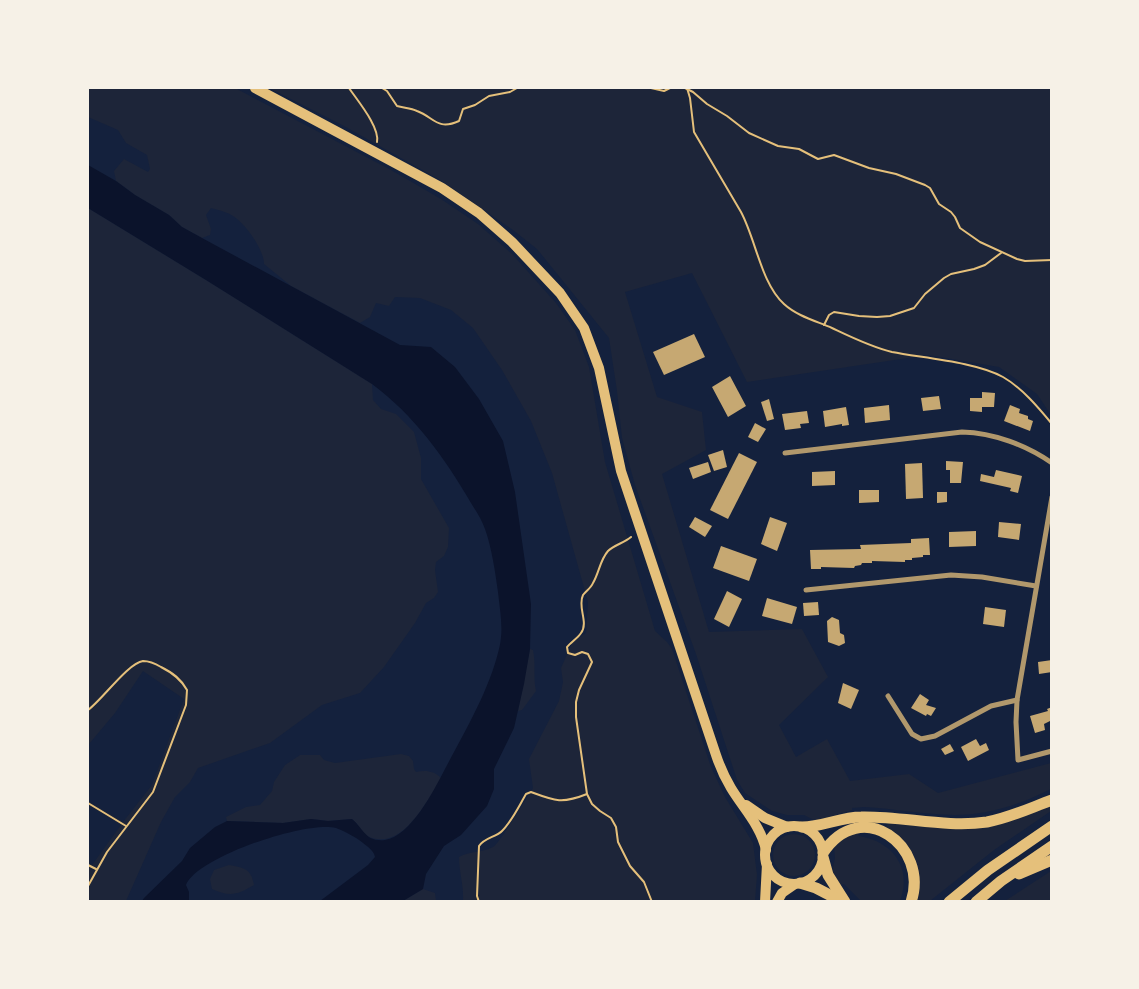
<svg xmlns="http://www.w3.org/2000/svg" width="1139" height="989" viewBox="0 0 1139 989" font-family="'IBM Plex Sans',sans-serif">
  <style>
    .green { fill: #1d2539 }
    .water { fill: #0b132b }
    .building { fill: #c6a872 }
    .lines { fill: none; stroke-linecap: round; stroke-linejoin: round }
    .path { stroke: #e5c07b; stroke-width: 2 }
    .minor { stroke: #b1986c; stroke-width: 5 }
    .secondary { stroke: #e5c07b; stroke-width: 10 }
    .primary { stroke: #e5c07b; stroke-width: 10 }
    .trunk { stroke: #e5c07b; stroke-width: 11 }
  </style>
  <rect width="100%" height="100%" fill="#14213d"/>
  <g class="green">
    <path d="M88,88H235L391,170L441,199L478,224L512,254L556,303L575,330L589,367L605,462L655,631L667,642L672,649L711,767L725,797L753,843L757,875L755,901H463C464,886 459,872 459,857C470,851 481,853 493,847C499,844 527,797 533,788L529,759L559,701L563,682L561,668L573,641L586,633L588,602L552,473L531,421L502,370L473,328L451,310L420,298L395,297L389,306L376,303L370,317L360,323L291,286L264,264C264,250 246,224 233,216C227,212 218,210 211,208L206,215L211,229L210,235L202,238L182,227L169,215L135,195L116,181L114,171L124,159L148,172L150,169L147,155L126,143L118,130L88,117Z"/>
    <path d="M269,88H1051V415L1037,394L999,367L928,355L747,382L692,273L625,292L657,397L702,412L706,450L662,474L709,632L802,629L828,677L779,725L796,757L827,739L850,781L909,774L938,793L1051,763V789C1031,799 1009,808 986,812C947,820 904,809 864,807L852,808V810L816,821L804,815H787L772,811L745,793L737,780L696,654L635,485L622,438L617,391L609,338L537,249L513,230L440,180L344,126Z"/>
    <polygon points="88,208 206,280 372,384 373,400 381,409 396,414 414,432 421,458 421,479 449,528 448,547 444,556 436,562 435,570 438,592 434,598 426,603 415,623 384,667 360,693 322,705 270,743 198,768 190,782 175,797 161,822 126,901 88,901 88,863 92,865 121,825 88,805 88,801 123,822 152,785 184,699 143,671 115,713 89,744 88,743"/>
    <path d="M530,649L533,650C536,664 533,677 536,691L522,710L518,711Z"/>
    <path d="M401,754L409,756L413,761L414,769L416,772C426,770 434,771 441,778C428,800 404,848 372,838C361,835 360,825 352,819L328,821L311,819L283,823L227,821L226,817L246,807L260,805L272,791L274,782L285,765L300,755H320L324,760L335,763Z"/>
    <path d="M1051,805V811L994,850L930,901H917C926,871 913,843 886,827L888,823L934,827Z"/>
    <circle cx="794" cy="855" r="21"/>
    <path d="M851,834H858L859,836C892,841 913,868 900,901H861L844,884L840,885L832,872L835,858L834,847L838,841Z"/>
    <path d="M229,865C244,868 251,868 254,885C237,895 230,897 212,889L210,879L214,870Z"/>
    <polygon points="1051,871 1051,901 1005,901"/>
    <polygon points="423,889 435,893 436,901 403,901"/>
  </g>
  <path class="water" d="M88,165L116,181L135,195L169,215L182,227L202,238L400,345L431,347L455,367L479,399L503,441L515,492L531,604L530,649L524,684L514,728L494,769V789L487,806L461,835L444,846L426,874L423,889L403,901H320L368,865L375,857C374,851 368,847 363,843C356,837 344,831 336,828C307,820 197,857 186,885L189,892V901H142L144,898L182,861L190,848L215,827L227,821L283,823L311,819L328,821L352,819C364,829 365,842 385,840C411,836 434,790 445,769C465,731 489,691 499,649C504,630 500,611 498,592C495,571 492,549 485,529C482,520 476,511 471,503C445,458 414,415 372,384L206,280L88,208Z"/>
  <g class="building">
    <polygon points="694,334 705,357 664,375 653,352"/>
    <polygon points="730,376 746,406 728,417 712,387"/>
    <polygon points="982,392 995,393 994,407 982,407 982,412 970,411 970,398 982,398"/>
    <polygon points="939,396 941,409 923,411 921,398"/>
    <polygon points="769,399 774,419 767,421 761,402"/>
    <polygon points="889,405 890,420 865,423 864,408"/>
    <polygon points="1010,405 1020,409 1019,413 1028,416 1028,419 1033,421 1030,431 1004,421"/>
    <polygon points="846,407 849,425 842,426 842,424 825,427 823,411"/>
    <polygon points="807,411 809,423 800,424 801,428 785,430 782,414"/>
    <polygon points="755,423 766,429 758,442 748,437"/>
    <polygon points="723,450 727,467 714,471 708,455"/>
    <polygon points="739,453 757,462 728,519 710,510"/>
    <polygon points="946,461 963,462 961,483 950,483 950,470 946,470"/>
    <polygon points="708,462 711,472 693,479 689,468"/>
    <polygon points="922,463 923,498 906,499 905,464"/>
    <polygon points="996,470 1022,476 1018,493 1010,491 1011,488 980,481 981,474 994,477"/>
    <polygon points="835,471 835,485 812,486 812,472"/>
    <polygon points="859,490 879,490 879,502 859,503"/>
    <polygon points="937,492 947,492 947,502 937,503"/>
    <polygon points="695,517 712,526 705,537 689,527"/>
    <polygon points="770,517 787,523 777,551 761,544"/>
    <polygon points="999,522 1021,524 1019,540 998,537"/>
    <polygon points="976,531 976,546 949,547 949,532"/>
    <polygon points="929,538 930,555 923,555 923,557 912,558 912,560 905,560 905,562 872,561 872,563 862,563 861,565 855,566 854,568 821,567 821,569 811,569 810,550 861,549 860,545 911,543 911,539"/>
    <polygon points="721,546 757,559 749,581 713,568"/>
    <polygon points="727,591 742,599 729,627 714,619"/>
    <polygon points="767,598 797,607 792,624 762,616"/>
    <polygon points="818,602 819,615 804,616 803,603"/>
    <polygon points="985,607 1006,610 1004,627 983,624"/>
    <polygon points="832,617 839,620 840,633 844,635 845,643 839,646 828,642 827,621"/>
    <polygon points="1052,660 1052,672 1039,674 1038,662"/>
    <polygon points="843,683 859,690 851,709 838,703"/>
    <polygon points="920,694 929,700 926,705 936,708 931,716 927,714 926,716 911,708"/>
    <polygon points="1052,707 1052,720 1044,724 1045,730 1035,733 1030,716 1048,711 1047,709"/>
    <polygon points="976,739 980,746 986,743 989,750 968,761 961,747"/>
    <polygon points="950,744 954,751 945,755 941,749"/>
  </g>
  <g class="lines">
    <g class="path">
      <path d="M349,88C357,100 380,127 377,142"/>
      <path d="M382,88L387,91L397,106C404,108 411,108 417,111C434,117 437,131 459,121L463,109L475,105L489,96L510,92L517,88"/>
      <polyline points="651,88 664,91 670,88"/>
      <polyline points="685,88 693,92 707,104 727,116 749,133 778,146 799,149 818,159 834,155 869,168 896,174 925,185 930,188 939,204 951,212 955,217 960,228 980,242 1017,259 1025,261 1052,260"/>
      <path d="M687,88L690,98L694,132L741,212C756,240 761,283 784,304C797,316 816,321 832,328C851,337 871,347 892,352C923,358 976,362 1003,377C1022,388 1038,407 1052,424"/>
      <polyline points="824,325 829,315 834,312 859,316 877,317 890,316 914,308 925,294 944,278 951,274 974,269 985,265 1001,253"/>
      <path d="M631,537C624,543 614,545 608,551C600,560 599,573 593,583C591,588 586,591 583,595C577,607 589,622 581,633C578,638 571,642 567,647L568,653L575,655L582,652L588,654L592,662L579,690L576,702V717L587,794L592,804L600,811L611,818L616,827L618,842L630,866L644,882L652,902"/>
      <path d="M88,710C102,700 128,663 143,661C149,661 156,664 161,667C173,673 181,679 187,690L186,705L153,792L107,852L88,886"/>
      <polyline points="88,803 126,826"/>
      <polyline points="88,865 96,869"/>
      <path d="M479,902L477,896L479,846C484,838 496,837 502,831C512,821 519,806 526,794L531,792C555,801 562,804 587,794"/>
    </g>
    <g class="minor">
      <path d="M785,453L962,432C994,433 1026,445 1052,463"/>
      <polyline points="1052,497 1017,700 1016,722 1018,760 1052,751"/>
      <polyline points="806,590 951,575 982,577 1036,586"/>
      <polyline points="888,696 912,734 921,739 935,736 991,706 1017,700"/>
    </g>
    <g class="secondary">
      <polyline points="765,902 767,864"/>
      <polyline points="777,902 782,893 795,884"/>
    </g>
    <g class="primary">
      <path d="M255,88L442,188L479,213L512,242L560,293L584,328L599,368L621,471L716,755C720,767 725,778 731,788C743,808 761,826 766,850"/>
      <polyline points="746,805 765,818 787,827"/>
      <circle cx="794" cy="855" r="29"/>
    </g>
    <g class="trunk">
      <path d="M802,827C822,827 841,817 861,817C903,816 945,828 987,822C1009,818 1030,808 1052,800"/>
      <path d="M823,853C861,795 930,846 911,902"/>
      <polyline points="823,857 828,875 845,902"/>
      <polyline points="1019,874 1052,860"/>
      <polyline points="800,883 816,888 843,902"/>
      <polyline points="949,902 988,870 1052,826"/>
      <polyline points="976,902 1001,881 1052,846"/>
    </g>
  </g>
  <rect width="1139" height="989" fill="none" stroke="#f6f1e7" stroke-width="178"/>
</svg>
